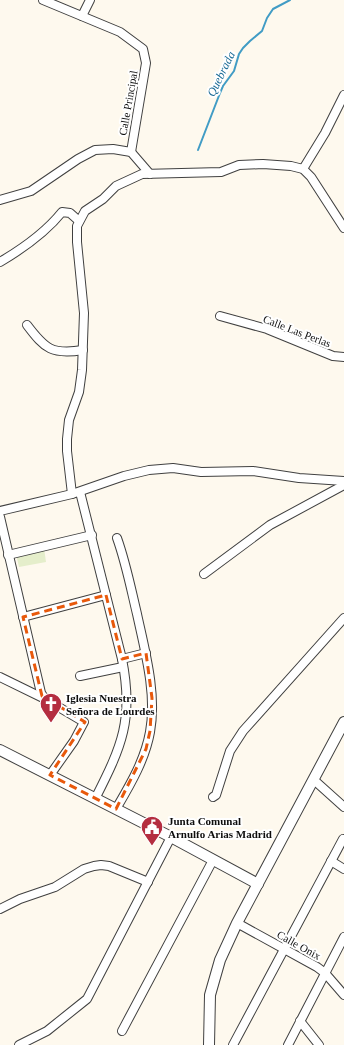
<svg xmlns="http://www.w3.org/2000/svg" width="344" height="1045" viewBox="0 0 344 1045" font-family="Georgia,serif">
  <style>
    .pitch { fill: #e5eecb }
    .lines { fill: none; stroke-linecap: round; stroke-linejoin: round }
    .stream { stroke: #419cc5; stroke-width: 2 }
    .minor-casing { stroke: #404040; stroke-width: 10 }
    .tertiary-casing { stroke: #404040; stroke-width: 12 }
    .minor { stroke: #fff; stroke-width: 8 }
    .tertiary { stroke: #fff; stroke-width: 10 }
    .marked { fill: none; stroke: #e8590c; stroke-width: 3; stroke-dasharray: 8 5; stroke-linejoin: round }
    .labels { text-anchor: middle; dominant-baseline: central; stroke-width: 4; stroke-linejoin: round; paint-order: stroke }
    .street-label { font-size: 11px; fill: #0d0d0d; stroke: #fff }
    .poi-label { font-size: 11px; font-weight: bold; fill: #0d0d0d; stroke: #fff; text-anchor: start }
    .water-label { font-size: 12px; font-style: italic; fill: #1e6d97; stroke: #fff }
  </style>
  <rect width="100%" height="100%" fill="#fef9ee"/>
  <polygon class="pitch" points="44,548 46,562 19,567 16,554"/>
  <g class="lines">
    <polyline class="stream" points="198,150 220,93 223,86 234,71 239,54 243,48 250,41 262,31 267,18 273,9 290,0"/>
    <g class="minor-casing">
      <g id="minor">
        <polyline points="43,0 120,32 143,49 146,63 131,152"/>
        <polyline points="82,16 90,0"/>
        <polyline points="303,169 325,133 344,95"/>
        <polyline points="0,200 31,191 78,159 95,150 113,149 131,152 150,174"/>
        <path d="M0,262C22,249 46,232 62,212L70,213L79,221"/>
        <polyline points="220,316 267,329 333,356 344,357"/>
        <path d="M27,325C45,349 52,355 83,350"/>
        <path d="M80,492L122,659C134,719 122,746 95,799"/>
        <polyline points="72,494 67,451 67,439 69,420 79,392 82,370 84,313 77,242 77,226 85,211 103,199 116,186 142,174 221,172 239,165 263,164 291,166 303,169 311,177 344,228"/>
        <polyline points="0,511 72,494 124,476 149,470 173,468 201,472 253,471 299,478 344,481"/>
        <polyline points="0,517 41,693 45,699"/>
        <polyline points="8,555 92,535"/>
        <polyline points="204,574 270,525 344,485"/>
        <polyline points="23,617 106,595"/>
        <polyline points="122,659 146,653"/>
        <polyline points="80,676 123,667"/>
        <polyline points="0,677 45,699 84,722 74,741 50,775"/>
        <polyline points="314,780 344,807"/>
        <polyline points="213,797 216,795 230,751 243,731 344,618"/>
        <path d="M116,809C130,785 145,760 150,732C157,694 145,651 137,614C131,589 126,563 117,538"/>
        <polyline points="331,861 344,869"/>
        <polyline points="0,909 20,899 55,887 84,869 94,866 101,865 109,866 148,882"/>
        <polyline points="237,923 317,967 325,973 344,995"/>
        <polyline points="300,1021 319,1045"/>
        <polyline points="122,1031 213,860"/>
        <polyline points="19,1045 47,1031 87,999 171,837"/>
        <polyline points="233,1045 343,839"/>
        <polyline points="288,1045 344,937"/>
      </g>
    </g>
    <g class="tertiary-casing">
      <g id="tertiary">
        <polyline points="0,750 171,837 258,884"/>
        <polyline points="209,1045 210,995 220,960 237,923 344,722"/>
      </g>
    </g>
    <use href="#minor" class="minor"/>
    <use href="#tertiary" class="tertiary"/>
  </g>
  <path class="marked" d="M106,595L122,659L146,653L152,698L150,731L146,749L116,809L50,775L85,722L42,696L23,617Z"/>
  <defs>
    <g id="church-pin" transform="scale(1.15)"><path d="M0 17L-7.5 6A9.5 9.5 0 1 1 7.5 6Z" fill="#b42d40" stroke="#fff"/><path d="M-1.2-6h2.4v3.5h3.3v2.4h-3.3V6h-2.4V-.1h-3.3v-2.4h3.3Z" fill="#fff"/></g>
    <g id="civic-pin" transform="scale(1.15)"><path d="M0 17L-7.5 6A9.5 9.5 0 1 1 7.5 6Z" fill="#b42d40" stroke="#fff"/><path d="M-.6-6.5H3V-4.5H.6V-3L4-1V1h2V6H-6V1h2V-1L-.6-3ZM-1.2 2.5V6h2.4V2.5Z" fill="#fff"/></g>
  </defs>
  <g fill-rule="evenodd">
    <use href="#church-pin" x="51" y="704"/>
    <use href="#civic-pin" x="152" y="827"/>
  </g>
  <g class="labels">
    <g class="street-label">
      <text transform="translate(128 103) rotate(-80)">Calle Principal</text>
      <text transform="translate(297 331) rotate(21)">Calle Las Perlas</text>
      <text transform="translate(299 945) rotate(29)">Calle Onix</text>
    </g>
    <g class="poi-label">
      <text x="66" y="698">Iglesia Nuestra<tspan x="66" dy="13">Señora de Lourdes</tspan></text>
      <text x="168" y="821">Junta Comunal<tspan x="168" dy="13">Arnulfo Arias Madrid</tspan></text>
    </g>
    <g class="water-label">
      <text transform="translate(221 74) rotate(-64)">Quebrada</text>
    </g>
  </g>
</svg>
